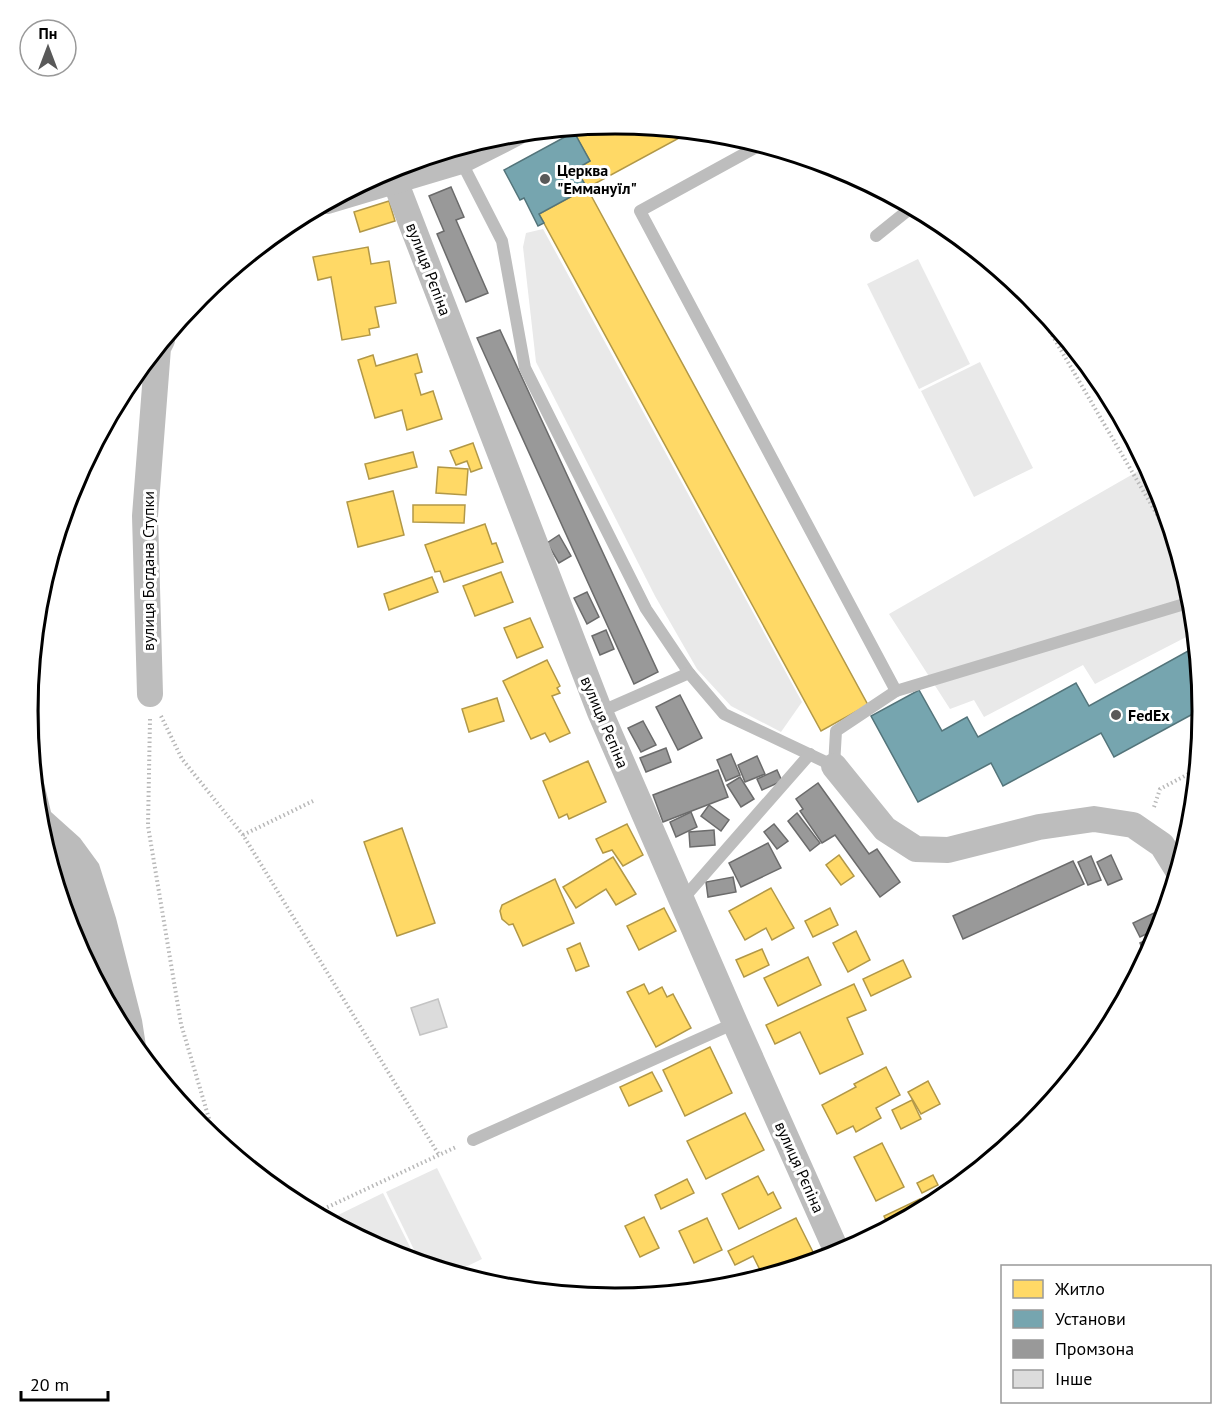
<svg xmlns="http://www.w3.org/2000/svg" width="1229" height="1421" viewBox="0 0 1229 1421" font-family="'PT Sans',sans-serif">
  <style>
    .green { fill: #e9e9e9 }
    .water { fill: #bbb }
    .homes { fill: #ffd966; stroke: #b29847; stroke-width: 1.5 }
    .public { fill: #76a5af; stroke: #53747a; stroke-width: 1.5 }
    .industry { fill: #999; stroke: #6b6b6b; stroke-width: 1.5 }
    .building { fill: #dcdcdc; stroke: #c4c4c4; stroke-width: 1.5 }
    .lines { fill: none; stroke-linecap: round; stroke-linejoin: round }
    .path { stroke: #b8b8b8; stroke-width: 4; stroke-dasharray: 1.5 3; stroke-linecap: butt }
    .lane { stroke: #bdbdbd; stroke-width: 12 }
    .street { stroke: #bdbdbd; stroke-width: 26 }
    .poi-dot { fill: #595959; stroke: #fff; stroke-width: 2 }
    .labels { text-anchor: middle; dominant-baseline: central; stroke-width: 6; stroke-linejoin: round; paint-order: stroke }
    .poi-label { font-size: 16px; font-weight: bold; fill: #000; stroke: #fff; text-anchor: start }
    .street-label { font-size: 16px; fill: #000; stroke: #fff }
    .rim { fill: none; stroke: #000; stroke-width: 3 }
  </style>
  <rect width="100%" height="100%" fill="#fff"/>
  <g class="green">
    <polygon points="543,229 802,702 781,732 731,706 697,669 655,596 536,362 523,247 526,233"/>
    <polygon points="918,259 970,364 919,389 867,284"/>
    <polygon points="980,362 1033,468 974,497 921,391"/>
    <polygon points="1147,466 1157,486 1191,596 1194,633 1095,684 1083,665 984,717 974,700 950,709 889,614"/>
    <polygon points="437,1168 482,1259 453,1273 420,1262 386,1192"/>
    <polygon points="383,1193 417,1261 389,1253 335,1224 332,1218"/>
  </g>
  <polygon class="water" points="41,586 39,657 41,770 51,812 80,838 99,864 116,918 142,1020 149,1065 126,1037 72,935 38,825 27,710 38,596"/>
  <g class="homes">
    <polygon points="615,123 692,131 587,188 576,169 590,161 574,132 586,126"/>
    <polygon points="587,188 868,705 821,731 539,214"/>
    <polygon points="389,201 395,221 360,232 354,212"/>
    <polygon points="368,247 371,264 389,261 396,303 375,307 379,327 369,329 370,335 342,340 331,277 318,280 313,257"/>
    <polygon points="417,354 422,372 415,374 421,395 433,391 442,419 407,430 402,410 375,418 358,360 373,355 376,366"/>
    <polygon points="473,443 482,468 471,472 467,461 456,465 450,451"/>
    <polygon points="413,452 417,467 369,479 365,464"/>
    <polygon points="438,467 468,469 466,495 436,493"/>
    <polygon points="393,491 404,535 358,547 347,502"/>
    <polygon points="413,505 465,505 464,523 413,522"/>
    <polygon points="485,524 492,544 496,543 503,562 444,582 440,571 435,572 425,545"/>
    <polygon points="501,572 513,602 475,616 463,586"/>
    <polygon points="432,577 438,592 389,610 384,594"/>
    <polygon points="530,618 543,647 517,658 504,628"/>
    <polygon points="547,660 560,686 557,688 560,693 552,696 570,733 550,742 545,733 531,739 503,681"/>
    <polygon points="497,698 504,721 469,732 462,709"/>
    <polygon points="588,761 606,802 569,819 567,814 559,818 543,781"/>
    <polygon points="627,824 643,855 623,866 612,850 603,853 596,839"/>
    <polygon points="402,828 435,923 397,936 364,842"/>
    <polygon points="839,855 854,876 841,885 826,865"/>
    <polygon points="613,857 636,894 616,905 606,889 576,908 563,887"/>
    <polygon points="555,879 574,923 523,946 513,924 509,925 502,919 500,911 502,905"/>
    <polygon points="771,888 794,928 772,940 766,928 745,940 729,911"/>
    <polygon points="664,908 676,931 639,950 627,926"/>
    <polygon points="830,908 838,925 813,937 805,921"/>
    <polygon points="856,931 870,960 848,972 833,943"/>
    <polygon points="580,943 589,966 576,971 567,949"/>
    <polygon points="762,949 769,965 744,977 736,960"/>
    <polygon points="808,957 821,985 778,1006 764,978"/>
    <polygon points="903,960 911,977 871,996 863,979"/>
    <polygon points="644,984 649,994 662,987 667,997 673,994 691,1028 656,1047 627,992"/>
    <polygon points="854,984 866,1010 847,1018 863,1054 820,1074 800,1032 775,1044 766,1025"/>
    <polygon points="710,1047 732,1093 685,1116 663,1070"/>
    <polygon points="886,1067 900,1095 876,1108 881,1118 856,1132 853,1126 837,1134 822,1105 856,1087 854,1084"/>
    <polygon points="652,1072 662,1091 629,1106 620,1087"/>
    <polygon points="928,1081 940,1104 921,1114 908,1092"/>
    <polygon points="912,1100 921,1119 901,1129 892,1110"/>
    <polygon points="745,1113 764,1150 706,1179 687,1141"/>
    <polygon points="882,1143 904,1187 876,1201 854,1157"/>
    <polygon points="933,1175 938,1185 922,1193 917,1183"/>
    <polygon points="758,1176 768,1195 773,1192 781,1208 739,1229 722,1194"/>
    <polygon points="687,1179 694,1193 661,1209 655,1195"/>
    <polygon points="920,1199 925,1208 889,1227 884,1216"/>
    <polygon points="644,1217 659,1248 640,1257 625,1226"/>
    <polygon points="707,1218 722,1250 694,1263 679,1231"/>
    <polygon points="796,1218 817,1260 763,1276 753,1256 735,1265 728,1251"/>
  </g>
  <g class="public">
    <polygon points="574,132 590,161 576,169 587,188 539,214 544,223 538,226 524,198 520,200 504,170"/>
    <polygon points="1188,651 1198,669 1202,709 1114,757 1101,733 1003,786 991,763 918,802 871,716 919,690 942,731 967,717 978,737 1076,683 1089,706"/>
  </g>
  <g class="industry">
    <polygon points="451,187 464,217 456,220 488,293 466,302 437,234 444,231 429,196"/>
    <polygon points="500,330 658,672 634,684 477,338"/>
    <polygon points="559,535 571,556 559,563 547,543"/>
    <polygon points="587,592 599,617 587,624 574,598"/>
    <polygon points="606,630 614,649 600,655 592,636"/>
    <polygon points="680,695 702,738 678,750 656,707"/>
    <polygon points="643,721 656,745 641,752 628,728"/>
    <polygon points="666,748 671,762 646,772 640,758"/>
    <polygon points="731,754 740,775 726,781 717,760"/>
    <polygon points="757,756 765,774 745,782 738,765"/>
    <polygon points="718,770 728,797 663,822 653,795"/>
    <polygon points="777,770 782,781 762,790 757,779"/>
    <polygon points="740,777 754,799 741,807 727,785"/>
    <polygon points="818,783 869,854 877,849 900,882 880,897 835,835 822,843 800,811 803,809 796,799"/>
    <polygon points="709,805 729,820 721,831 701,816"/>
    <polygon points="691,812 697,827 676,837 670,822"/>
    <polygon points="797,813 820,843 810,851 788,821"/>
    <polygon points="774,824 788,841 777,849 764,832"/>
    <polygon points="714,830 715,845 690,847 689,832"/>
    <polygon points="768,843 781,868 741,887 729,863"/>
    <polygon points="1111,855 1122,879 1108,885 1097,862"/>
    <polygon points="1091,856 1101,880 1088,885 1078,862"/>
    <polygon points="1073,861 1084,884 963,939 953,916"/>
    <polygon points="733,877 736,892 708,897 706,882"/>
    <polygon points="1154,913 1159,928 1140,937 1133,923"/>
    <polygon points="1157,935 1147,955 1145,956 1140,943"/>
  </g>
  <polygon class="building" points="438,999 447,1027 420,1035 411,1008"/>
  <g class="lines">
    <g class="path">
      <polyline points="1027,292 1176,547"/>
      <polyline points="161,716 182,759 243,835 439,1155"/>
      <polyline points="150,719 148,826 181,1024 215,1139"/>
      <polyline points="1154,807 1160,789 1196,770"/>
      <polyline points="243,835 313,801"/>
      <polyline points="315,1213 456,1147"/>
    </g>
    <g class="lane">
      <polyline points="762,144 640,211 896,691 1191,602"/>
      <polyline points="461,161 502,241 525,368 646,609 689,673 724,714 834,766 836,731 896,691"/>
      <polyline points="876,236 912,207"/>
      <polyline points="600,712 689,673"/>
      <polyline points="682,900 810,754"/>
      <polyline points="473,1140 735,1023"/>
    </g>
    <g class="street">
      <polyline points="395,181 600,712 735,1023 838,1254"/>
      <polyline points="327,201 461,161 516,133"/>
      <polyline points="150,694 145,516 158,348 162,340"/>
      <polyline points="834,766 885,829 916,849 948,850 1039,827 1094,819 1133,825 1162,845 1177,869"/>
    </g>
  </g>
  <g class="poi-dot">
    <circle cx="545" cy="179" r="6"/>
    <circle cx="1116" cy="715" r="6"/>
  </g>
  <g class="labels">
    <g class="poi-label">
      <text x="557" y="170">Церква<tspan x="557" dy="18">"Еммануїл"</tspan></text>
      <text x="1128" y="715">FedEx</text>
    </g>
    <g class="street-label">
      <text transform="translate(429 269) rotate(69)">вулиця Рєпіна</text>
      <text transform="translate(148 571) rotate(-90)">вулиця Богдана Ступки</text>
      <text transform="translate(605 722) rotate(67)">вулиця Рєпіна</text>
      <text transform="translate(800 1167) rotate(66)">вулиця Рєпіна</text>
    </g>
  </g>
  <path d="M0 0H1229V1421H0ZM38 711a577 577 0 1 1 1154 0a577 577 0 1 1-1154 0Z" fill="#fff" fill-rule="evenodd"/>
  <path class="rim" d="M38 711a577 577 0 1 1 1154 0a577 577 0 1 1-1154 0Z"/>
  <rect x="1001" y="1265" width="210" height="138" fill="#ffffff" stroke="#999999" stroke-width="1.5"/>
  <rect x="1013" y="1280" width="30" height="18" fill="#ffd966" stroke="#999999" stroke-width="1.5"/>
  <text x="1055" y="1295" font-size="18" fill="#000000">Житло</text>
  <rect x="1013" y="1310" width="30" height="18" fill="#76a5af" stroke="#999999" stroke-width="1.5"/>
  <text x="1055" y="1325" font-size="18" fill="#000000">Установи</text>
  <rect x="1013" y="1340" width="30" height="18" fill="#999999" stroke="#999999" stroke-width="1.5"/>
  <text x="1055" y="1355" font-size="18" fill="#000000">Промзона</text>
  <rect x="1013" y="1370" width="30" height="18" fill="#dcdcdc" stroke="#999999" stroke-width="1.5"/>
  <text x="1055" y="1385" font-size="18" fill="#000000">Інше</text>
  <g transform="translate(48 48)"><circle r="28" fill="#ffffff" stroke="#999999" stroke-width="1.5"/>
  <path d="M0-4.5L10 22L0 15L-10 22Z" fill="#595959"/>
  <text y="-9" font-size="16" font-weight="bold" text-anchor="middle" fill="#000000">Пн</text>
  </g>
  <path d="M21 1391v9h87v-9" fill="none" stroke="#000000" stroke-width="3"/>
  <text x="30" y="1391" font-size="18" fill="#000000" stroke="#ffffff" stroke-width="4.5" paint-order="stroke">20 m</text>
</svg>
